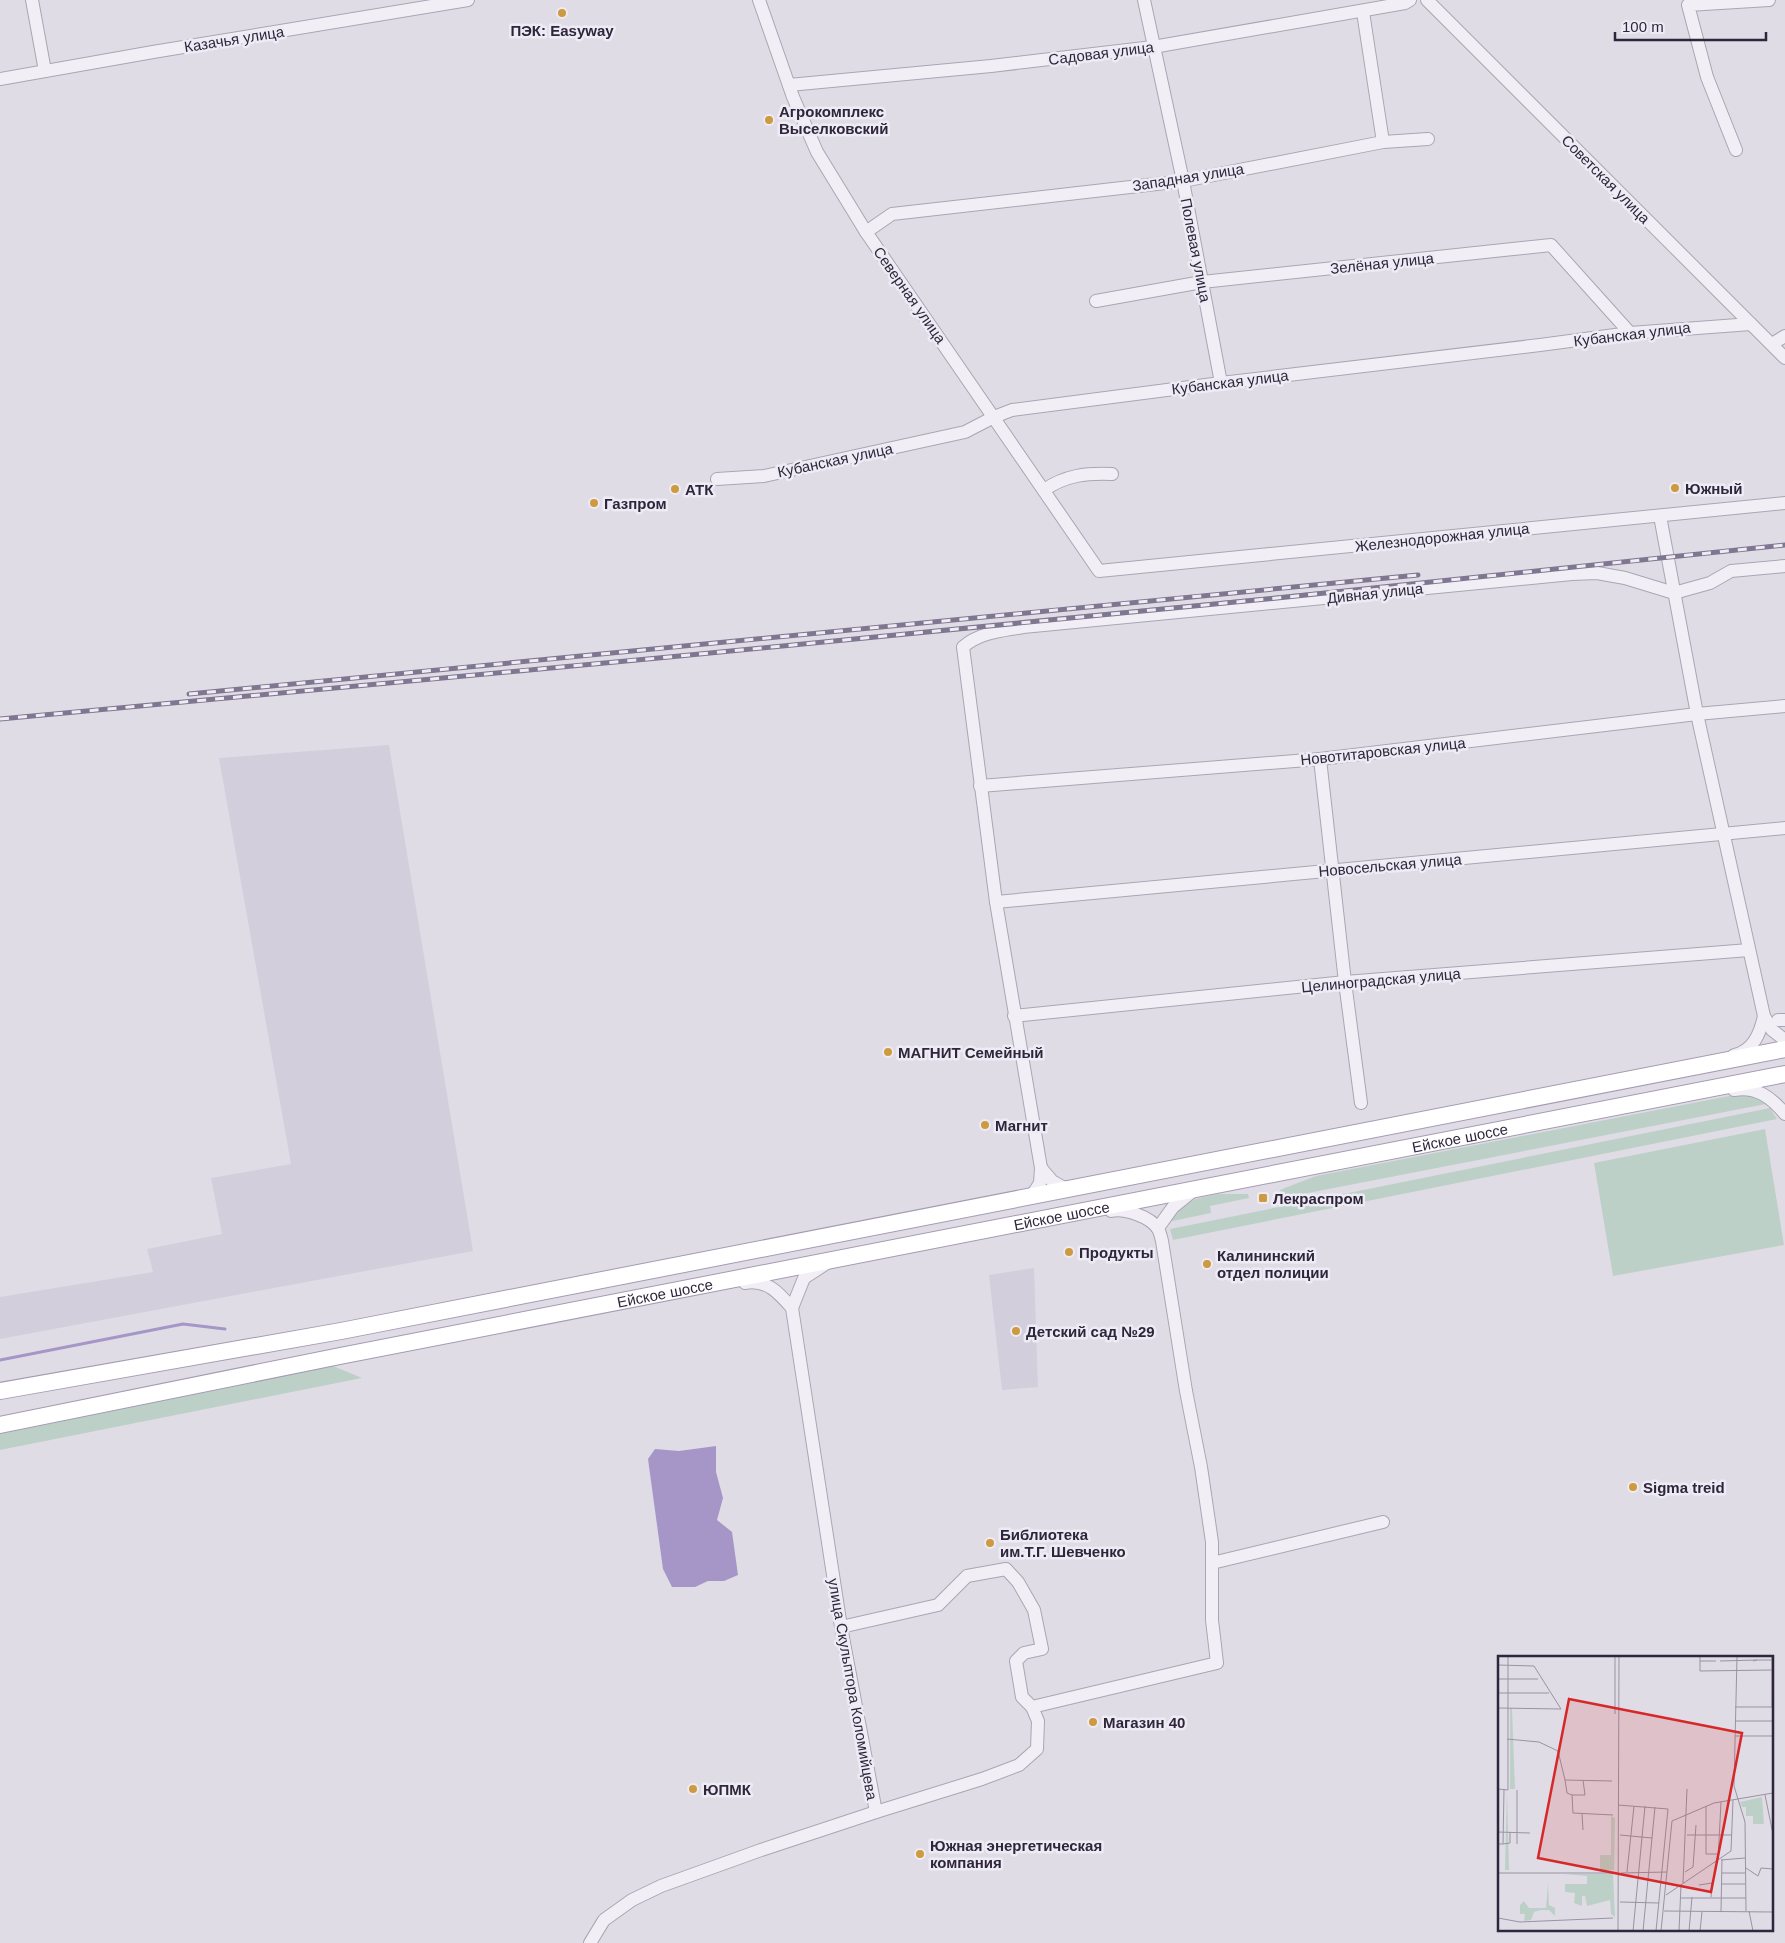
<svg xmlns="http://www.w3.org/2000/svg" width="1785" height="1943" viewBox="0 0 1785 1943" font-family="Helvetica,sans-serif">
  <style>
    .built { fill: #d3cedb }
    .green { fill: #bdd0c7 }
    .water { fill: #a596c7 }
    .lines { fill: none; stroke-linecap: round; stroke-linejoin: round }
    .stream { stroke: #a596c7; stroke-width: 3 }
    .minor-casing { stroke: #aba5b3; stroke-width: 14 }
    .major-casing { stroke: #a49bb2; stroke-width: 18 }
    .minor { stroke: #f1eff5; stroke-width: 12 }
    .major { stroke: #fff; stroke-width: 16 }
    .rail-casing { stroke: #807690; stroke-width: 5 }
    .rail { stroke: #eeebf4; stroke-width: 3; stroke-dasharray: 9; stroke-linecap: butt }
    .poi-dot { fill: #cd9a3f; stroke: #eeebf4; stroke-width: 2 }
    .labels { text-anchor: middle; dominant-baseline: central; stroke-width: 5; stroke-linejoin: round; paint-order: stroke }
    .poi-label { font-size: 15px; font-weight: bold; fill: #2f263c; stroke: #eeebf4; text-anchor: start }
    .street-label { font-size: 15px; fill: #2f263c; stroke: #eeebf4 }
    .inset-road { fill: none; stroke: #9993a2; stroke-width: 1 }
    .view { fill: #d62828; fill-opacity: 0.15; stroke: #d62828; stroke-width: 2.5 }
    .inset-edge { fill: none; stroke: #2f263c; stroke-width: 2.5 }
  </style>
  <rect width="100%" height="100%" fill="#e0dce6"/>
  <g class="built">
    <polygon points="389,745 473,1251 0,1339 0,1297 153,1272 147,1249 222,1234 211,1178 291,1164 219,758"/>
    <polygon points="1034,1268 1038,1387 1002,1390 989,1275"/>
  </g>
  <g class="green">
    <polygon points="1739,1094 1754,1096 1766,1104 1277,1199 1276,1194 1282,1189 1316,1176"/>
    <polygon points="1770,1108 1777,1119 1173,1240 1170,1229"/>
    <polygon points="1765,1129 1784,1245 1613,1276 1594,1163"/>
    <path d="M1218,1194H1248L1249,1198L1210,1206L1211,1213L1168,1222C1175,1201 1199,1198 1218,1194Z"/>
    <polygon points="333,1366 362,1378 0,1450 0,1434"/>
  </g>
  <polygon class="water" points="716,1446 716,1472 723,1498 717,1520 732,1532 738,1575 724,1581 708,1581 695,1587 672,1587 663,1569 648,1459 655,1449 679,1451"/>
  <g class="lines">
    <polyline class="stream" points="0,1360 183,1324 225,1329"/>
    <g class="minor-casing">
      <g id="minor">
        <polyline points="32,0 45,71"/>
        <polyline points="759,0 793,97 817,152 866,232 1099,571 1785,503"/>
        <polyline points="1144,0 1183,181 1221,383"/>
        <polyline points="1427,0 1785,358"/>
        <polyline points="0,79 153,52 468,0"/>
        <polyline points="789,85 991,66 1153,47 1405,3 1410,0"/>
        <polyline points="1383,142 1428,139"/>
        <polyline points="1736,150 1707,77 1688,5 1769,0"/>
        <polyline points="866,232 892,214 1183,181 1383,142 1363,12"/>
        <polyline points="1096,301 1202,282 1551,245 1630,333"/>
        <polyline points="1772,344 1785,336"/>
        <polyline points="717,479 764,476 965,432 994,417 1012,410 1221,383 1540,345 1630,333 1751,324"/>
        <path d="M1044,490C1066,475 1086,473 1112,474"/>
        <polyline points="1660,516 1697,714 1764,1016 1772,1030 1785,1040"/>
        <polyline points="1320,759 1345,982 1361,1103"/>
        <polyline points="980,786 1320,759 1697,714 1785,706"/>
        <polyline points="996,902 1785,828"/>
        <polyline points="1014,1016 1345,982 1749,950"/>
        <polyline points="1778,1020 1785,1020"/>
        <path d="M1734,1055C1753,1051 1760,1034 1764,1016"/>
        <path d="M1734,1090C1756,1086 1771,1097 1785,1114"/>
        <polyline points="1041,1168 1052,1181 1068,1190"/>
        <path d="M1031,1197L1040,1183L1041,1168L996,902L963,647C980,632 1002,631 1023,627L1572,574L1597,573L1625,578L1674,593L1710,583L1731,571L1785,566"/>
        <polyline points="1158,1228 1173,1207 1194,1190"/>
        <polyline points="792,1308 804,1278 827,1263"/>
        <polyline points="1212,1563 1383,1522"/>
        <path d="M841,1627L938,1605L967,1576L1006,1569L1018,1582L1034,1610L1042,1649L1024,1653L1016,1661L1022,1697L1032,1707L1217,1663L1212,1620V1542L1201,1467L1186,1391L1162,1241C1161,1237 1160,1232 1158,1229C1151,1217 1125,1208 1111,1211"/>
        <polyline points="876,1812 982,1779 1019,1765 1037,1749 1038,1721 1032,1707"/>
        <path d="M590,1943L604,1920L632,1900L661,1886L761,1850L876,1812L841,1627L792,1308C779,1293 767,1279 745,1283"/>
      </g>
    </g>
    <g class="major-casing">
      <g id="major">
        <polyline points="0,1391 341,1331 1785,1049"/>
        <path id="s1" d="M0,1425L340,1356L1785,1074"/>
      </g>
    </g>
    <use href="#minor" class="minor"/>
    <use href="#major" class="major"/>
    <g class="rail-casing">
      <g id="rail">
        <polyline points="189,694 1418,575"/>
        <polyline points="0,719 669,657 1287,597 1785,545"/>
      </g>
    </g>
    <use href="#rail" class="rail"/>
  </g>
  <g class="poi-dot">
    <circle cx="562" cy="13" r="5"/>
    <circle cx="769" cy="120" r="5"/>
    <circle cx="1675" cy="488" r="5"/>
    <circle cx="675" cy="489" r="5"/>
    <circle cx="594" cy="503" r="5"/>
    <circle cx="888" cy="1052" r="5"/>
    <circle cx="985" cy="1125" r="5"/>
    <rect x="1258" y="1193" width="10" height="10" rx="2.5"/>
    <circle cx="1069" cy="1252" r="5"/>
    <circle cx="1207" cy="1264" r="5"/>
    <circle cx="1016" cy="1331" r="5"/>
    <circle cx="1633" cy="1487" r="5"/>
    <circle cx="990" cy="1543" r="5"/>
    <circle cx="1093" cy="1722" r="5"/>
    <circle cx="693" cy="1789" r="5"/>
    <circle cx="920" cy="1854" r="5"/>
  </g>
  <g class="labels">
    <g class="poi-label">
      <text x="562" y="30" text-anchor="middle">ПЭК: Easyway</text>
      <text x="779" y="111">Агрокомплекс<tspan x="779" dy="17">Выселковский</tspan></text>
      <text x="1685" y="488">Южный</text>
      <text x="685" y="489">АТК</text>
      <text x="604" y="503">Газпром</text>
      <text x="898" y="1052">МАГНИТ Семейный</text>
      <text x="995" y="1125">Магнит</text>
      <text x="1273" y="1198">Лекраспром</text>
      <text x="1079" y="1252">Продукты</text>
      <text x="1217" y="1255">Калининский<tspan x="1217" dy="17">отдел полиции</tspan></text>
      <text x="1026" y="1331">Детский сад №29</text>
      <text x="1643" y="1487">Sigma treid</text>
      <text x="1000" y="1534">Библиотека<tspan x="1000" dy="17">им.Т.Г. Шевченко</tspan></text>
      <text x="1103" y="1722">Магазин 40</text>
      <text x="703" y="1789">ЮПМК</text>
      <text x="930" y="1845">Южная энергетическая<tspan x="930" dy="17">компания</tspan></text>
    </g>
    <g class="street-label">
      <text transform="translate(234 39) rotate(-9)">Казачья улица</text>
      <text transform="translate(1101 53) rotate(-7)">Садовая улица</text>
      <text transform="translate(1188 177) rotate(-9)">Западная улица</text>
      <text transform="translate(1606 179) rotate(45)">Советская улица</text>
      <text transform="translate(1196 250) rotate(79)">Полевая улица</text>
      <text transform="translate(1382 263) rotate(-6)">Зелёная улица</text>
      <text transform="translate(910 295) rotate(55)">Северная улица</text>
      <text transform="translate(1632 334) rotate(-7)">Кубанская улица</text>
      <text transform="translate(1230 382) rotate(-7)">Кубанская улица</text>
      <text transform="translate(835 460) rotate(-12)">Кубанская улица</text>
      <text transform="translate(1442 537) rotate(-6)">Железнодорожная улица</text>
      <text transform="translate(1375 593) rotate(-6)">Дивная улица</text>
      <text transform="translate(1383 751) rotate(-6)">Новотитаровская улица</text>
      <text transform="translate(1390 865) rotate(-5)">Новосельская улица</text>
      <text transform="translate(1381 980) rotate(-5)">Целиноградская улица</text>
      <text stroke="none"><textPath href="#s1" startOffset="1488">Ейское шоссе</textPath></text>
      <text stroke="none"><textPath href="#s1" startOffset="1082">Ейское шоссе</textPath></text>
      <text stroke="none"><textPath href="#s1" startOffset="678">Ейское шоссе</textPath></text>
      <text transform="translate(853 1689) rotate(80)">улица Скульптора Коломийцева</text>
    </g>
  </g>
  <g transform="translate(1498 1656)">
    <rect width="275" height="275" fill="#e0dce6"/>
    <path d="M12,52H14L17,133H12ZM9,134L11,214H7ZM264,141L266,168H255V160H248V151H244L242,146ZM113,160L117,162L116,214H102V199H113ZM66,218H115L117,261L113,258L112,244L89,250L87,240H84V250L76,247L77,237L67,236V228H89V220ZM50,227L51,249L57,252V260L51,254H43L36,256L33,264L26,265L27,258H22V249L26,245L31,252H48Z" fill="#bdd0c7"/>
    <path class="inset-road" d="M117,0V58M202,0V15L274,14M239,0L236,130L247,166L248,255M259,4H275M202,5H218M222,5L259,4L255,5M0,9L36,10L63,53L0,52M0,23H40M0,37H51M237,51H274M274,51V0M237,65H275M237,80H275V72M9,83L41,86L60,95L67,124L114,125M67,124L69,137L74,139M85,124L87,139H74L75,157L115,159M0,133L10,134V0M267,139L275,178M120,149L170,153L158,275M208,150V198H219M84,158L85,174M0,176L32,177M122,179L154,182M189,179H234M0,188H5L6,133M5,188L12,187V176M19,188V134M220,204L223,146M223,204L247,202M248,212L260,220L263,212L275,213M129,216L136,150M187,216L195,211L198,169M0,217H114M123,217L169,216M224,217H247M185,227L189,133M224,228H247M201,229L214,227L213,241M168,239L233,195L235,144M183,242H248M122,246L161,247M166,255L275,256M223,255L224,203M251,255L255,275M0,262L22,266L115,262M120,275L121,0M135,275L147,150M145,275L157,151M163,275L174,165L216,147L275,137M181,275L183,229M191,275L194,241M202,275L204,256"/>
    <path class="view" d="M71,43L244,77L213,236L40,202Z"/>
    <rect width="275" height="275" class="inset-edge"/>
  </g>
  <path d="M1615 32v8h151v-8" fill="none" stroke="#2f263c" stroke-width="2.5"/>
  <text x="1622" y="32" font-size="15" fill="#2f263c" stroke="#eeebf4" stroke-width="4" paint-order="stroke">100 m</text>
</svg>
